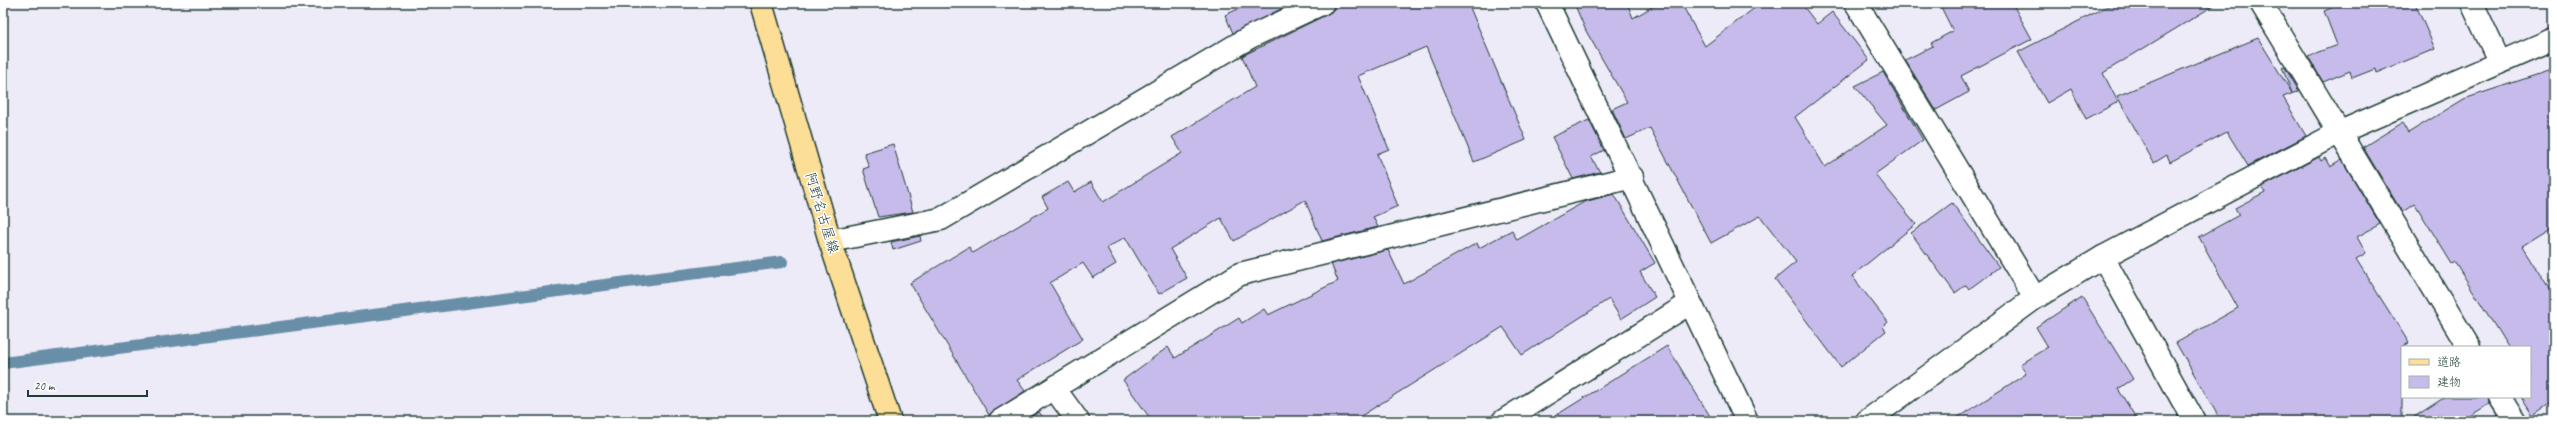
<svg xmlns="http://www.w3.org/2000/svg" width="2557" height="424" viewBox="0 0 2557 424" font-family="Caveat,'Klee One',sans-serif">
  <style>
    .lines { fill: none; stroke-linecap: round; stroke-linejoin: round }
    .stream { stroke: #688fa7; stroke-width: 12 }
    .building { fill: #c7bbec; stroke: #1f3d34 }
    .minor-casing { stroke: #1f3d34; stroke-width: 25 }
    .major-casing { stroke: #1f3d34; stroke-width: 25 }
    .minor { stroke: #fff; stroke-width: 22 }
    .major { stroke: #fcde96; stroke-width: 22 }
    .labels { text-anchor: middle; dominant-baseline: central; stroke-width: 3; stroke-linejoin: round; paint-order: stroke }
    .street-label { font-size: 14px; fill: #1f3d34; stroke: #fff }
  </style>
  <rect width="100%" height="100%" fill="#eeebf9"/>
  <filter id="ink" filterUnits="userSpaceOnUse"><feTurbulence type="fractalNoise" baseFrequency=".025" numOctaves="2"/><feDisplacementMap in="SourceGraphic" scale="8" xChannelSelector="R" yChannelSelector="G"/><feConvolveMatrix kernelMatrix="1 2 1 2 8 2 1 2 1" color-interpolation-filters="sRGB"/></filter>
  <g filter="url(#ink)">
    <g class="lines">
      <polyline class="stream" points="3,363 782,262"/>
    </g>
    <g class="building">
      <polygon points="1251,3 1293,3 1233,33 1225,15"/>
      <polygon points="1335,3 1468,3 1526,140 1474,162 1426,47 1358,76 1389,149 1377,154 1398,206 1373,217 1378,227 1322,241 1305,200 1234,241 1221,218 1170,249 1187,278 1159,294 1125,237 1107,248 1116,264 1093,278 1083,263 1050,283 1083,339 1017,380 1025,391 989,415 910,283 969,247 973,253 1048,208 1042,197 1068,182 1074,192 1091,182 1103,202 1182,153 1172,137 1255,87 1242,56 1328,14 1333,10"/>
      <polygon points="1574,3 1627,3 1633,18 1659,3 1681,3 1705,46 1761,3 1801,3 1817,24 1832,12 1869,60 1795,117 1825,167 1887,125 1855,86 1883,72 1923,140 1875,174 1916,224 1852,276 1888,322 1883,327 1886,331 1841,367 1775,279 1796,262 1760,216 1711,243 1650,128 1626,139 1612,109 1627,102 1586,31"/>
      <polygon points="1939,3 2012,3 2032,39 1961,76 1969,92 1936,110 1905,60 1933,46 1931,43 1953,31"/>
      <polygon points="2114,3 2218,3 2103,73 2118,102 2086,119 2071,89 2047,103 2018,52"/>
      <polygon points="2343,3 2415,3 2435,49 2376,73 2375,69 2352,78 2350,71 2323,82 2308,56 2337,45 2324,11"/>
      <polygon points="2258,38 2292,93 2282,67 2284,66 2299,91 2283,97 2306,136 2248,166 2227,132 2170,162 2167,155 2154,163 2117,96"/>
      <polygon points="2554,69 2554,226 2522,246 2554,297 2554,402 2533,416 2521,397 2530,397 2530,347 2508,347 2455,262 2452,264 2415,204 2402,212 2363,147 2402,123 2408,133 2464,99"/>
      <polygon points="1589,120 1604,150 1591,157 1600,172 1573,179 1552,137"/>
      <polygon points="893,144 913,212 878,217 863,169 869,167 864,153"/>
      <polygon points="2319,157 2321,161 2325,158 2330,167 2342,160 2380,224 2357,237 2366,253 2356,259 2409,343 2402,347 2402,421 2221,421 2176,343 2238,308 2199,237 2239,215 2235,208 2265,192 2262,187"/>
      <polygon points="1614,194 1655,263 1640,272 1655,297 1621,319 1609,299 1522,355 1503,327 1353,421 1152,421 1123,380 1168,347 1175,358 1239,318 1242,323 1264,309 1268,315 1338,281 1331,264 1388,250 1404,284 1477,243 1479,248 1512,230 1517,240 1584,202"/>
      <polygon points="1952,203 1999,267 1969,289 1966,285 1955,293 1911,233"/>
      <polygon points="920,236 921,241 893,250 891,242"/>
      <polygon points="2082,297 2133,379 2118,389 2138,421 1952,421 2026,374 2020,364 2048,347 2036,327"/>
      <polygon points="1667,346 1713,421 1547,421"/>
      <polygon points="2445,397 2488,397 2489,404 2462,421 2408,421"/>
      <polygon points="1039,412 1046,421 1024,421"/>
    </g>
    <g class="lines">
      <g class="minor-casing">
        <g id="minor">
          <polyline points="1547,3 1747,421"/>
          <polyline points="1856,3 2035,298"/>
          <polyline points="2261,3 2469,347"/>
          <polyline points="2472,3 2500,63"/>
          <polyline points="830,241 941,219 1250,37 1323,3"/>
          <polyline points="2103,257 2194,421"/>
          <polyline points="1054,388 1078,421"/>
          <polyline points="2500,397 2515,421"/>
          <polyline points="1000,421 1240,274 1632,177"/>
          <polyline points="1503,421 1690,303"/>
          <polyline points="1867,421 2035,298 2103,257 2338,133 2554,39"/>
        </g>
      </g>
      <g class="major-casing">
        <polyline id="major" points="761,3 830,241 890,421"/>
      </g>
      <use href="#minor" class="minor"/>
      <use href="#major" class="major"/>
    </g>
  </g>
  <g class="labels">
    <g class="street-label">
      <text transform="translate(822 213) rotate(73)">阿野名古屋線</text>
    </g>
  </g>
  <rect width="2557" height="424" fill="none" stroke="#fff" stroke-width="16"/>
  <rect x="8" y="8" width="2541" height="408" fill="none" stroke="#1f3d34" stroke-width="1.5" filter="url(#ink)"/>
  <rect x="2401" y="346" width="130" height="52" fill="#ffffff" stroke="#a5b1ae"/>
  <rect x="2409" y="359" width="20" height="6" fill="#fcde96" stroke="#a5b1ae"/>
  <text x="2437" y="366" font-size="12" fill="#1f3d34">道路</text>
  <rect x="2409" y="376" width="20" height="12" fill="#c7bbec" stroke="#a5b1ae"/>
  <text x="2437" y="386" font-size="12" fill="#1f3d34">建物</text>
  <path d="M28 390v6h119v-6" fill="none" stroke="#1f3d34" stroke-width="2"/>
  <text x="34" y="390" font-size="12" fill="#1f3d34" stroke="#ffffff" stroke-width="3" paint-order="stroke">20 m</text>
</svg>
